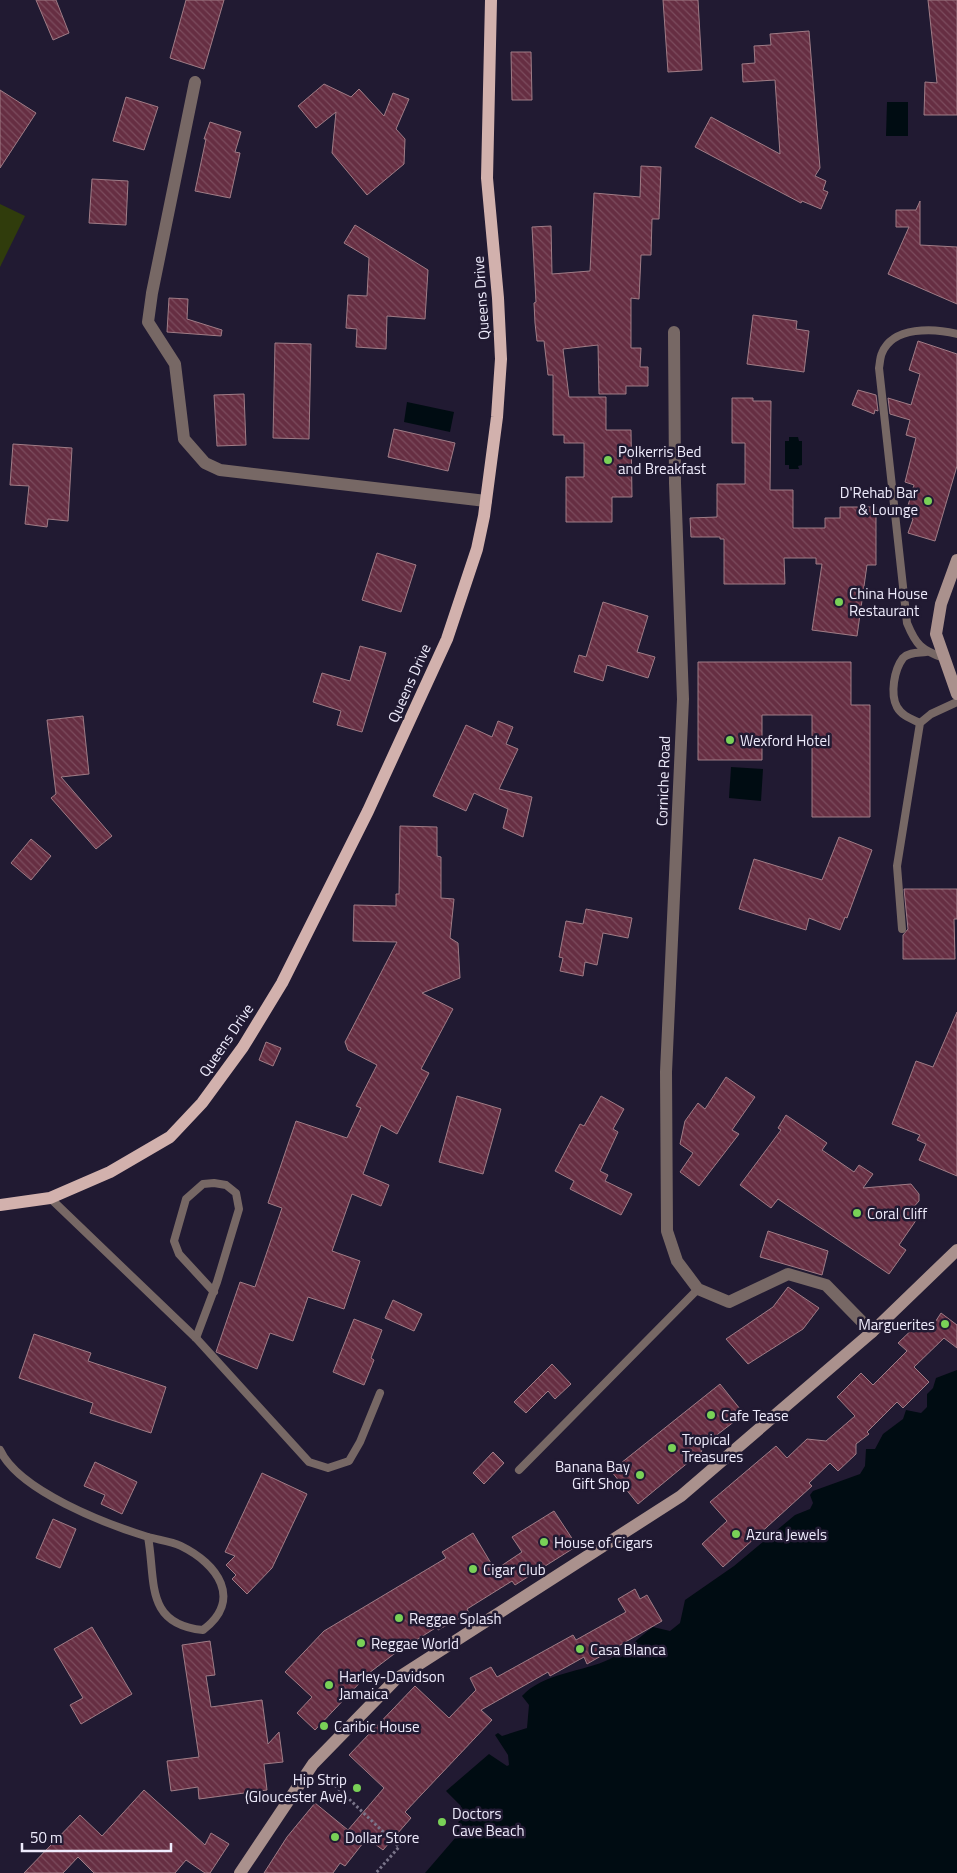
<svg xmlns="http://www.w3.org/2000/svg" width="957" height="1873" viewBox="0 0 957 1873" font-family="'Titillium Web',sans-serif">
  <style>
    .green { fill: #303c0c }
    .water { fill: #000c12 }
    .building { fill: url(#building-back-hatch); stroke: #9f7c86 }
    .lines { fill: none; stroke-linecap: round; stroke-linejoin: round }
    .path { stroke: #7a758a; stroke-width: 3; stroke-dasharray: 2.5 2.5; stroke-linecap: butt }
    .service { stroke: #776865; stroke-width: 8 }
    .minor { stroke: #776865; stroke-width: 12 }
    .secondary { stroke: #aa918d; stroke-width: 12 }
    .primary { stroke: #d2b1ad; stroke-width: 12 }
    .poi-dot { fill: #79d157; stroke: #211a32; stroke-width: 2 }
    .labels { text-anchor: middle; dominant-baseline: central; stroke-width: 5; stroke-linejoin: round; paint-order: stroke }
    .street-label { font-size: 15px; fill: #eeebfc; stroke: #211a32 }
    .poi-label { font-size: 15px; fill: #eeebfc; stroke: #211a32; text-anchor: start }
  </style>
  <defs>
    <pattern id="building-back-hatch" width="6" height="6" patternUnits="userSpaceOnUse" patternTransform="scale(1.25)"><rect width="6" height="6" fill="#662e42"/><path d="M-1 5l2 2M0 0l6 6M5-1l2 2" fill="none" stroke="#7c4c5e"/></pattern>
  </defs>
  <rect width="100%" height="100%" fill="#211a32"/>
  <polygon class="green" points="0,204 25,216 0,267"/>
  <g class="water">
    <polygon points="887,102 908,102 908,136 886,136"/>
    <polygon points="407,402 454,412 450,432 404,422"/>
    <polygon points="789,437 798,437 799,441 802,441 802,465 798,466 799,469 789,469 789,465 785,465 785,441 789,441"/>
    <polygon points="731,767 763,769 761,801 729,798"/>
    <path d="M957,1370V1873H425L456,1837L461,1806L446,1791L489,1754L507,1766L509,1765L508,1755L495,1735L498,1733L502,1736L527,1728L529,1705L522,1696C543,1673 583,1672 610,1659C625,1652 639,1637 653,1627L670,1631L680,1623L685,1600L734,1566L795,1515L810,1509L813,1503L810,1495L813,1491L860,1474L865,1466L866,1449H875L883,1434L903,1419L906,1410L921,1413L927,1407V1394L933,1388L936,1378Z"/>
  </g>
  <g class="building">
    <polygon points="36,0 56,0 69,33 53,40"/>
    <polygon points="186,0 224,0 204,69 170,58"/>
    <polygon points="663,0 698,0 702,70 668,72"/>
    <polygon points="928,0 957,0 957,115 924,115 925,82 937,83"/>
    <polygon points="809,31 820,168 815,176 826,181 823,190 828,192 821,209 802,201 801,203 695,147 711,117 780,154 775,80 743,82 742,64 755,63 754,46 771,45 770,34"/>
    <polygon points="511,52 531,52 532,100 512,100"/>
    <polygon points="324,84 351,97 359,89 384,116 393,93 409,99 396,129 405,139 404,164 367,195 332,153 336,112 316,128 298,106"/>
    <polygon points="0,90 36,113 0,168"/>
    <polygon points="126,97 158,107 144,150 113,141"/>
    <polygon points="210,122 241,132 235,152 240,153 230,198 195,191 206,139 204,139"/>
    <polygon points="641,166 661,167 659,219 652,219 651,255 641,255 639,299 631,298 631,348 641,348 640,367 648,367 648,386 626,386 626,394 599,394 598,345 563,349 569,397 606,397 606,430 631,430 632,497 612,497 612,522 566,522 566,477 584,477 584,443 564,443 564,435 553,435 553,375 548,375 544,341 537,341 535,323 534,303 536,302 532,227 551,226 552,274 590,271 594,193 640,197"/>
    <polygon points="92,179 128,181 126,225 89,223"/>
    <polygon points="920,201 920,245 957,247 957,304 888,274 909,227 896,227 896,210 916,210"/>
    <polygon points="355,225 428,270 425,319 387,316 386,349 356,347 357,329 346,328 348,295 367,296 369,258 344,243"/>
    <polygon points="169,298 188,299 187,319 222,330 221,336 167,332"/>
    <polygon points="753,315 797,321 796,329 809,331 804,372 747,364"/>
    <polygon points="918,341 957,354 957,466 935,541 908,533 913,519 905,516 914,485 905,482 916,438 906,435 910,420 890,414 888,398 911,405 920,374 909,370"/>
    <polygon points="275,343 311,344 309,439 273,438"/>
    <polygon points="858,390 876,395 878,411 875,410 874,414 852,405"/>
    <polygon points="244,394 246,445 217,446 214,395"/>
    <polygon points="732,398 753,398 753,401 771,401 770,490 793,490 793,528 825,528 825,518 840,518 840,507 876,507 876,565 867,565 857,636 812,630 822,564 816,564 816,558 784,558 785,584 724,584 724,539 720,539 720,537 691,537 690,518 717,517 717,484 745,484 745,443 732,443"/>
    <polygon points="394,429 455,443 448,471 388,457"/>
    <polygon points="13,444 72,448 68,521 48,519 47,527 25,524 29,486 10,485"/>
    <polygon points="377,553 416,565 401,612 362,600"/>
    <polygon points="603,602 648,616 637,652 655,657 648,678 607,665 603,681 574,672 579,655 586,657"/>
    <polygon points="360,646 386,653 362,732 337,725 341,711 313,702 322,673 350,681"/>
    <polygon points="698,662 851,662 851,705 870,705 870,817 812,817 812,715 762,715 762,760 698,760"/>
    <polygon points="83,716 89,774 61,777 112,836 96,849 51,798 56,794 47,720"/>
    <polygon points="498,721 513,727 506,744 518,749 499,789 532,797 523,837 503,828 508,809 474,793 466,811 433,796 466,725 492,737"/>
    <polygon points="400,826 437,827 437,856 441,857 441,898 454,899 450,938 458,943 460,978 422,993 453,1009 421,1069 429,1073 397,1134 381,1125 363,1174 389,1185 381,1206 352,1194 332,1251 360,1261 344,1309 308,1297 293,1341 270,1333 257,1369 216,1352 240,1282 255,1287 282,1208 268,1203 296,1121 347,1138 361,1108 356,1106 377,1065 348,1050 345,1042 397,942 353,941 354,905 396,906 396,894 399,894"/>
    <polygon points="839,837 872,850 847,918 845,917 840,930 809,918 806,930 739,909 754,859 822,880"/>
    <polygon points="31,839 51,856 31,880 11,863"/>
    <polygon points="904,889 957,889 957,919 954,919 955,959 903,959 903,935 908,929"/>
    <polygon points="586,909 632,918 628,938 603,933 597,965 585,962 583,976 560,971 563,958 559,957 566,921 583,924"/>
    <polygon points="957,1012 957,1176 919,1160 926,1144 917,1140 920,1135 892,1124 916,1061 933,1067"/>
    <polygon points="266,1042 281,1048 273,1066 259,1060"/>
    <polygon points="726,1077 755,1097 732,1130 739,1134 699,1186 680,1172 693,1153 680,1144 685,1121 698,1103 705,1109"/>
    <polygon points="457,1096 501,1109 483,1174 439,1162"/>
    <polygon points="601,1096 624,1109 613,1129 618,1132 600,1171 608,1175 605,1181 632,1194 621,1215 570,1189 574,1181 555,1171 580,1124 584,1126"/>
    <polygon points="786,1115 827,1143 822,1150 854,1172 859,1165 873,1174 863,1188 911,1184 919,1194 919,1201 910,1211 919,1216 899,1245 906,1250 889,1274 778,1199 771,1208 740,1185 781,1130 778,1128"/>
    <polygon points="768,1231 828,1251 822,1275 760,1257"/>
    <polygon points="788,1287 819,1308 803,1329 748,1364 726,1339 773,1307"/>
    <polygon points="393,1300 422,1314 414,1331 385,1318"/>
    <polygon points="941,1313 957,1325 957,1348 944,1338 914,1367 929,1382 903,1408 897,1402 867,1432 869,1434 856,1444 856,1454 838,1471 830,1463 809,1483 812,1486 723,1567 702,1544 727,1521 710,1502 776,1446 787,1458 807,1439 826,1441 855,1416 837,1397 861,1373 873,1385 907,1351 898,1343 921,1321 930,1330"/>
    <polygon points="354,1319 382,1330 371,1358 374,1360 364,1385 333,1372"/>
    <polygon points="34,1334 91,1353 88,1361 166,1387 151,1433 90,1413 93,1403 19,1378"/>
    <polygon points="552,1364 571,1384 555,1399 548,1391 526,1413 514,1402"/>
    <polygon points="720,1384 744,1414 700,1448 702,1451 638,1504 611,1471"/>
    <polygon points="493,1452 504,1463 484,1484 473,1473"/>
    <polygon points="95,1462 137,1482 122,1514 101,1504 105,1495 84,1486"/>
    <polygon points="262,1473 307,1494 272,1568 247,1594 232,1579 236,1575 226,1565 235,1556 225,1552"/>
    <polygon points="554,1511 577,1546 515,1585 512,1581 467,1609 469,1613 438,1630 437,1627 394,1654 369,1673 315,1730 297,1713 312,1697 285,1672 324,1631 446,1558 442,1552 473,1533 495,1570 522,1552 512,1537"/>
    <polygon points="53,1519 76,1529 60,1568 36,1558"/>
    <polygon points="635,1589 640,1599 647,1595 662,1621 587,1664 584,1657 550,1676 548,1672 481,1710 492,1720 405,1812 411,1818 383,1850 367,1838 345,1866 340,1863 333,1873 264,1873 287,1837 315,1803 348,1830 384,1788 349,1755 415,1686 449,1718 476,1690 470,1678 491,1667 497,1677 573,1635 576,1640 626,1612 618,1599"/>
    <polygon points="92,1627 132,1694 81,1724 70,1705 83,1698 54,1649"/>
    <polygon points="210,1641 215,1675 206,1676 211,1707 262,1700 268,1744 279,1732 283,1762 264,1764 267,1790 199,1799 198,1787 171,1791 167,1761 199,1757 182,1645"/>
    <polygon points="144,1790 205,1845 211,1833 229,1844 210,1873 205,1873 186,1860 175,1873 94,1873 78,1857 63,1873 24,1873 80,1815 102,1836"/>
  </g>
  <g class="lines">
    <polyline class="path" points="324,1775 399,1847 376,1873"/>
    <g class="service">
      <path d="M944,658C921,650 916,645 907,623L879,368C880,363 880,357 882,353C893,326 934,328 957,334"/>
      <path d="M920,723C912,719 902,716 897,707C890,694 894,670 903,658C909,652 918,653 926,652"/>
      <polyline points="902,929 897,866 920,723 931,714 957,702"/>
      <polyline points="50,1198 196,1338 309,1462 328,1468 349,1461 360,1442 380,1393"/>
      <polyline points="196,1338 217,1282 239,1209 236,1193 226,1185 214,1183 203,1184 186,1199 174,1241 179,1254 214,1292"/>
      <path d="M0,1450C19,1491 106,1524 148,1537C159,1540 171,1541 181,1546C218,1564 243,1600 203,1630C144,1624 156,1580 148,1537"/>
      <polyline points="519,1470 698,1289"/>
    </g>
    <g class="minor">
      <polyline points="195,82 152,293 148,322 175,364 184,439 205,463 220,470 486,501"/>
      <polyline points="674,332 675,483 683,699 666,1072 667,1231 677,1261 698,1289 729,1302 788,1274 826,1285 872,1332"/>
    </g>
    <g class="secondary">
      <polyline points="957,560 941,604 936,634 957,694"/>
      <polyline points="240,1873 313,1764 396,1679 681,1496 872,1332 957,1250"/>
    </g>
    <polyline class="primary" points="0,1205 50,1198 110,1172 170,1137 202,1103 243,1047 282,983 368,811 447,639 477,549 484,516 497,417 501,359 498,298 487,178 491,0"/>
  </g>
  <g class="poi-dot">
    <circle cx="608" cy="460" r="5"/>
    <circle cx="928" cy="501" r="5"/>
    <circle cx="839" cy="602" r="5"/>
    <circle cx="730" cy="740" r="5"/>
    <circle cx="857" cy="1213" r="5"/>
    <circle cx="945" cy="1324" r="5"/>
    <circle cx="711" cy="1415" r="5"/>
    <circle cx="672" cy="1448" r="5"/>
    <circle cx="640" cy="1475" r="5"/>
    <circle cx="736" cy="1534" r="5"/>
    <circle cx="544" cy="1542" r="5"/>
    <circle cx="473" cy="1569" r="5"/>
    <circle cx="399" cy="1618" r="5"/>
    <circle cx="361" cy="1643" r="5"/>
    <circle cx="580" cy="1649" r="5"/>
    <circle cx="329" cy="1685" r="5"/>
    <circle cx="324" cy="1726" r="5"/>
    <circle cx="357" cy="1788" r="5"/>
    <circle cx="442" cy="1822" r="5"/>
    <circle cx="335" cy="1837" r="5"/>
  </g>
  <g class="labels">
    <g class="street-label">
      <text transform="translate(481 298) rotate(-94)">Queens Drive</text>
      <text transform="translate(409 683) rotate(-66)">Queens Drive</text>
      <text transform="translate(663 781) rotate(-88)">Corniche Road</text>
      <text transform="translate(226 1040) rotate(-56)">Queens Drive</text>
    </g>
    <g class="poi-label">
      <text x="618" y="451">Polkerris Bed<tspan x="618" dy="17">and Breakfast</tspan></text>
      <text x="918" y="492" text-anchor="end">D'Rehab Bar<tspan x="918" dy="17">&amp; Lounge</tspan></text>
      <text x="849" y="593">China House<tspan x="849" dy="17">Restaurant</tspan></text>
      <text x="740" y="740">Wexford Hotel</text>
      <text x="867" y="1213">Coral Cliff</text>
      <text x="935" y="1324" text-anchor="end">Marguerites</text>
      <text x="721" y="1415">Cafe Tease</text>
      <text x="682" y="1439">Tropical<tspan x="682" dy="17">Treasures</tspan></text>
      <text x="630" y="1466" text-anchor="end">Banana Bay<tspan x="630" dy="17">Gift Shop</tspan></text>
      <text x="746" y="1534">Azura Jewels</text>
      <text x="554" y="1542">House of Cigars</text>
      <text x="483" y="1569">Cigar Club</text>
      <text x="409" y="1618">Reggae Splash</text>
      <text x="371" y="1643">Reggae World</text>
      <text x="590" y="1649">Casa Blanca</text>
      <text x="339" y="1676">Harley-Davidson<tspan x="339" dy="17">Jamaica</tspan></text>
      <text x="334" y="1726">Caribic House</text>
      <text x="347" y="1779" text-anchor="end">Hip Strip<tspan x="347" dy="17">(Gloucester Ave)</tspan></text>
      <text x="452" y="1813">Doctors<tspan x="452" dy="17">Cave Beach</tspan></text>
      <text x="345" y="1837">Dollar Store</text>
    </g>
  </g>
  <path d="M22 1843v8h149v-8" fill="none" stroke="#eeebfc" stroke-width="2.5"/>
  <text x="30" y="1843" font-size="15" fill="#eeebfc" stroke="#211a32" stroke-width="4" paint-order="stroke">50 m</text>
</svg>
